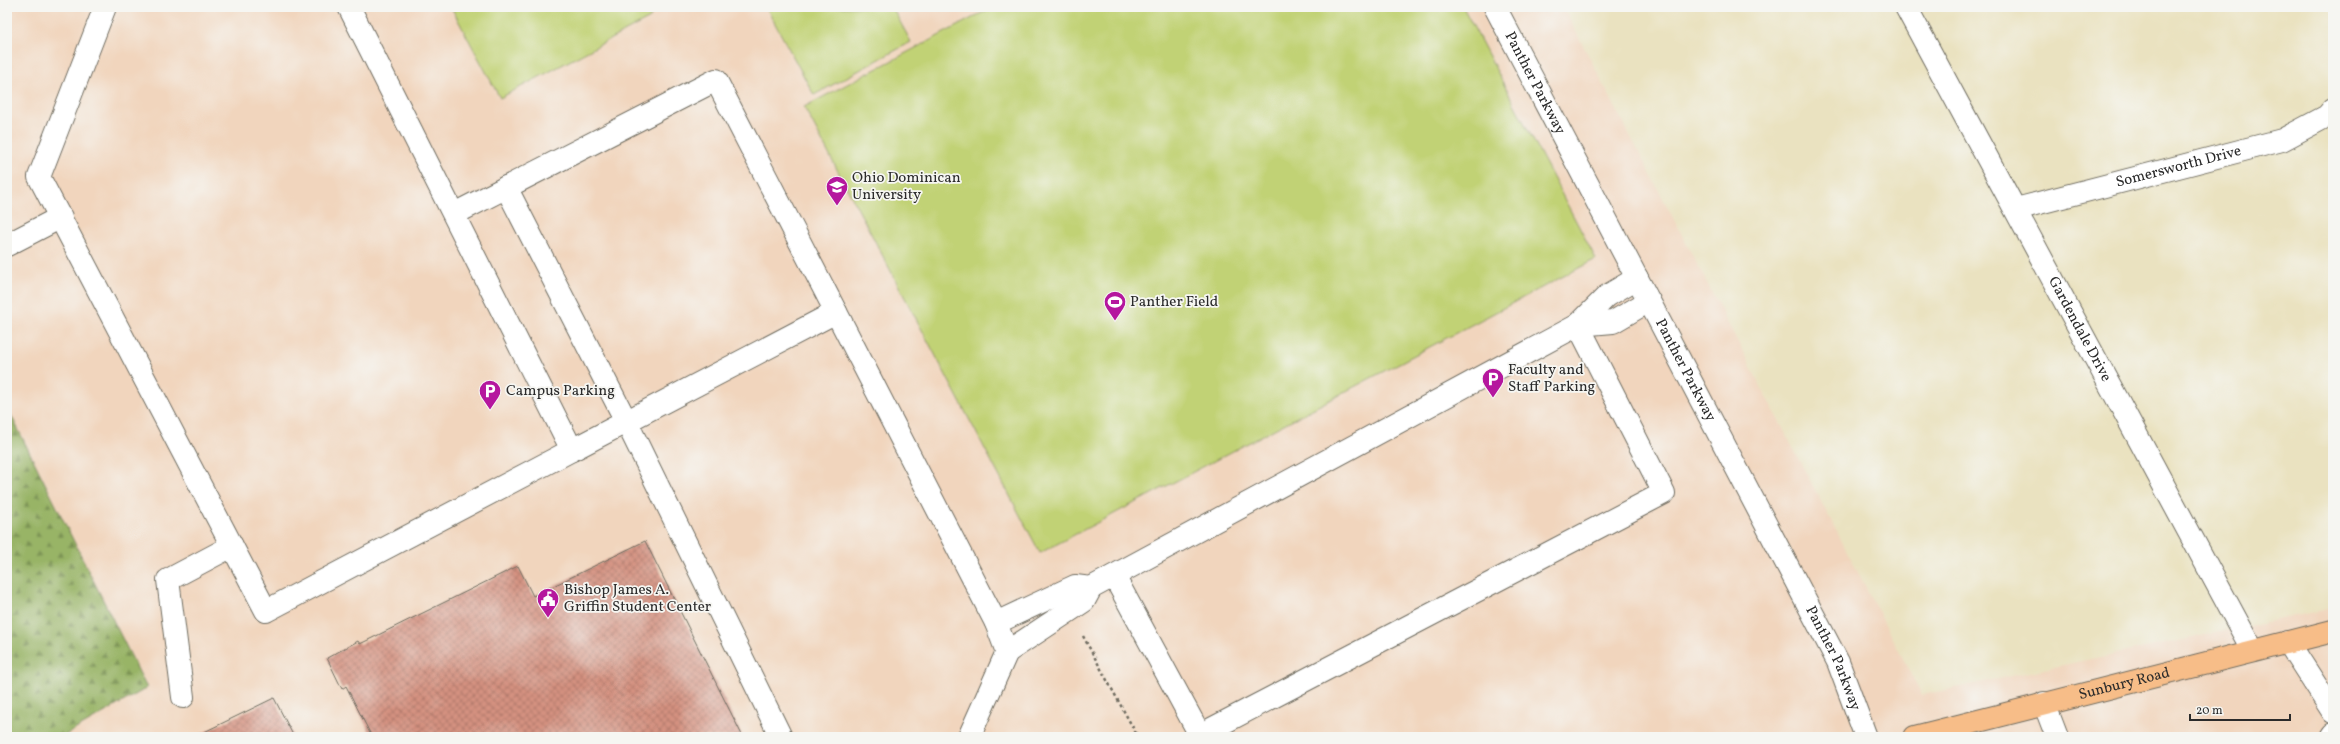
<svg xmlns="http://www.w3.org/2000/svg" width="2340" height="744" viewBox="0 0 2340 744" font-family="Vollkorn,serif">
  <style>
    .built { fill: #f1d5bd }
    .forest { fill: url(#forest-firs); stroke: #627048 }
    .green { fill: #c1d274; stroke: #767e50 }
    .building { fill: url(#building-cross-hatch) }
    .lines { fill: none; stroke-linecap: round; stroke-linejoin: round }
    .minor-casing { stroke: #6e6b5f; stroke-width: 24 }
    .major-casing { stroke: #6e6b5f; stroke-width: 24 }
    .path { stroke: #6e6b5f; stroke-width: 2.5; stroke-dasharray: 3 3; stroke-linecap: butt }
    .minor { stroke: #fff; stroke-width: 22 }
    .major { stroke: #f7bd88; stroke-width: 22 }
    .labels { text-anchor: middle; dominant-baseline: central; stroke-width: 3.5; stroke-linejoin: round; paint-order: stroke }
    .street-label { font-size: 15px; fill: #2b2b2b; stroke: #f6f6f2 }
    .poi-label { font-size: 15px; fill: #2b2b2b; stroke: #f6f6f2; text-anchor: start }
  </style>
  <defs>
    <pattern id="forest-firs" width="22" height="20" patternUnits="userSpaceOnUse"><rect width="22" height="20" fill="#98b466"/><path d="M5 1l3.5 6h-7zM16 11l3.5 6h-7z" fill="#7c9354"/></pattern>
    <pattern id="building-cross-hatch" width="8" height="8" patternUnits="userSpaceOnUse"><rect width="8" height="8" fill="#d49180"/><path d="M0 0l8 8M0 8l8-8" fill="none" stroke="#ac7769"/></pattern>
  </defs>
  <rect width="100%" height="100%" fill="#f6f6f2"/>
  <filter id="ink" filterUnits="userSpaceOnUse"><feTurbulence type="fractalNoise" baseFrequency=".025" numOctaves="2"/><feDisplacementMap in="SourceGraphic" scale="8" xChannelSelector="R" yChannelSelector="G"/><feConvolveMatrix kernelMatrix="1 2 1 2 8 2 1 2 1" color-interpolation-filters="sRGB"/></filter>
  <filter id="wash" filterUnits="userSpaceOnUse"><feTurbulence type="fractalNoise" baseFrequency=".012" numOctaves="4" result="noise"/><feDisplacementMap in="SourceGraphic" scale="16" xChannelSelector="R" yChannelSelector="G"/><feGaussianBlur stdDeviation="0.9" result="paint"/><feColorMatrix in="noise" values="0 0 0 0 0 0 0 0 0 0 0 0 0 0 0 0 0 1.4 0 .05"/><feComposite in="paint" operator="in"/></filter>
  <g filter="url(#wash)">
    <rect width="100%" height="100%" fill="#eae2c0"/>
    <polygon class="built" points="7,7 1563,7 1922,695 2333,608 2333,737 62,737 147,688 7,407"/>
    <polygon class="forest" points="7,407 147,688 62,737 7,737"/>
    <g class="green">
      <polygon points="451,7 655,7 650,18 500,98"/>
      <polygon points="766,7 892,7 911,42 814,95"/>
      <polygon points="993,7 1463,7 1596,259 1040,553 804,107"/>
    </g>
    <g id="blocks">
      <g class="building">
        <polygon points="645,541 743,737 372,737 346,686 342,689 327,658 358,641 360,644 518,566 533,596"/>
        <polygon points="274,698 294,737 194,737"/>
      </g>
    </g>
  </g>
  <g filter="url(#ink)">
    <use href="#blocks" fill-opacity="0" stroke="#6e6b5f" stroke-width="1"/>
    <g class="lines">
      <g class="minor-casing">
        <g id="minor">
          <polyline points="105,7 39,177 266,611 572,450"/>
          <polyline points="349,7 572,450 836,312 996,623 1007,652 969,737"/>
          <path id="s1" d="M1495,7L1838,662L1866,737"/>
          <path id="s2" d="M1906,7L2253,651"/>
          <polyline points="506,187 626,421 781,737"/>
          <path id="s3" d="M2016,209L2282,140L2327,116L2333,109"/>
          <polyline points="454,214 716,80 836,312"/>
          <polyline points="7,245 61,217"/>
          <polyline points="1578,325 1613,322 1649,301"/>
          <polyline points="1114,576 1200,735 1664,493 1578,325"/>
          <polyline points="996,623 1075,586 1091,588"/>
          <polyline points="2288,642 2333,712"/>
          <polyline points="1007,652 1084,601 1091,588 1578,325 1607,296 1637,278"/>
          <polyline points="183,697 168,580 232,546"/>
          <polyline points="2044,703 2057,737"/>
          <polyline points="2331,737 2333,734"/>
        </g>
      </g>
      <g class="major-casing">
        <g id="major">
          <path id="s4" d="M1915,737L2333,631"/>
        </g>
      </g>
      <polyline class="path" points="1083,636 1138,737"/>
      <use href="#minor" class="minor"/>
      <use href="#major" class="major"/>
    </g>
  </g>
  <defs>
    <g id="university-pin" transform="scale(1.15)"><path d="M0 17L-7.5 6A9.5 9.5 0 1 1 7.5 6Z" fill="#b5179e" stroke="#f6f6f2"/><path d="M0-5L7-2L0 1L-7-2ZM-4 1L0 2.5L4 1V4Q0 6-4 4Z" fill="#fff"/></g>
    <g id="stadium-pin" transform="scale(1.15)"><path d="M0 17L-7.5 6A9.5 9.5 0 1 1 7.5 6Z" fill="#b5179e" stroke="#f6f6f2"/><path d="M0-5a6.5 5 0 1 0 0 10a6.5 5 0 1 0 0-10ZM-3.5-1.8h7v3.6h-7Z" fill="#fff"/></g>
    <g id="parking-pin" transform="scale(1.15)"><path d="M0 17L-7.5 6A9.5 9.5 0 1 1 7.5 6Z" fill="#b5179e" stroke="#f6f6f2"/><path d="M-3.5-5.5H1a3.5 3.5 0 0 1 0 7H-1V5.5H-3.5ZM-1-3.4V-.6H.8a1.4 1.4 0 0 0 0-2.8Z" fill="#fff"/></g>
    <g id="civic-pin" transform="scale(1.15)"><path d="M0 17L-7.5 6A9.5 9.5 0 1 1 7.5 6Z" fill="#b5179e" stroke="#f6f6f2"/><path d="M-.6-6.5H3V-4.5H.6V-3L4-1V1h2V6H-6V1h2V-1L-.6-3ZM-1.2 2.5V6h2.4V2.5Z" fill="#fff"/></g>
  </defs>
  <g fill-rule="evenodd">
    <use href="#university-pin" x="837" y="187"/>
    <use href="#stadium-pin" x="1115" y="302"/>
    <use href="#parking-pin" x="1493" y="379"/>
    <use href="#parking-pin" x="490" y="391"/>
    <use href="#civic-pin" x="548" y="599"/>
  </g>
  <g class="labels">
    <g class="street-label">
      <text stroke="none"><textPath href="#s1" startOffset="86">Panther Parkway</textPath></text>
      <text stroke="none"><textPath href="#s3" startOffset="168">Somersworth Drive</textPath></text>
      <text stroke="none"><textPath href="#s2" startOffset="366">Gardendale Drive</textPath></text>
      <text stroke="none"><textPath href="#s1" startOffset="410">Panther Parkway</textPath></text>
      <text stroke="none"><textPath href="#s1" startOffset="734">Panther Parkway</textPath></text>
      <text stroke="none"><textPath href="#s4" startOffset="216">Sunbury Road</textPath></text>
    </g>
    <g class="poi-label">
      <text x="852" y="178">Ohio Dominican<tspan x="852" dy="17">University</tspan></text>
      <text x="1130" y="302">Panther Field</text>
      <text x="1508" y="370">Faculty and<tspan x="1508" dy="17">Staff Parking</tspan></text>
      <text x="506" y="391">Campus Parking</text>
      <text x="564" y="590">Bishop James A.<tspan x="564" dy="17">Griffin Student Center</tspan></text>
    </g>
  </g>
  <rect width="2340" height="744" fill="none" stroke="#f6f6f2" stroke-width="24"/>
  <path d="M2190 714v6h100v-6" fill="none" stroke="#2b2b2b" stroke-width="2"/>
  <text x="2196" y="714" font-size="12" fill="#2b2b2b" stroke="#f6f6f2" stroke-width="3" paint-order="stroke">20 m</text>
</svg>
